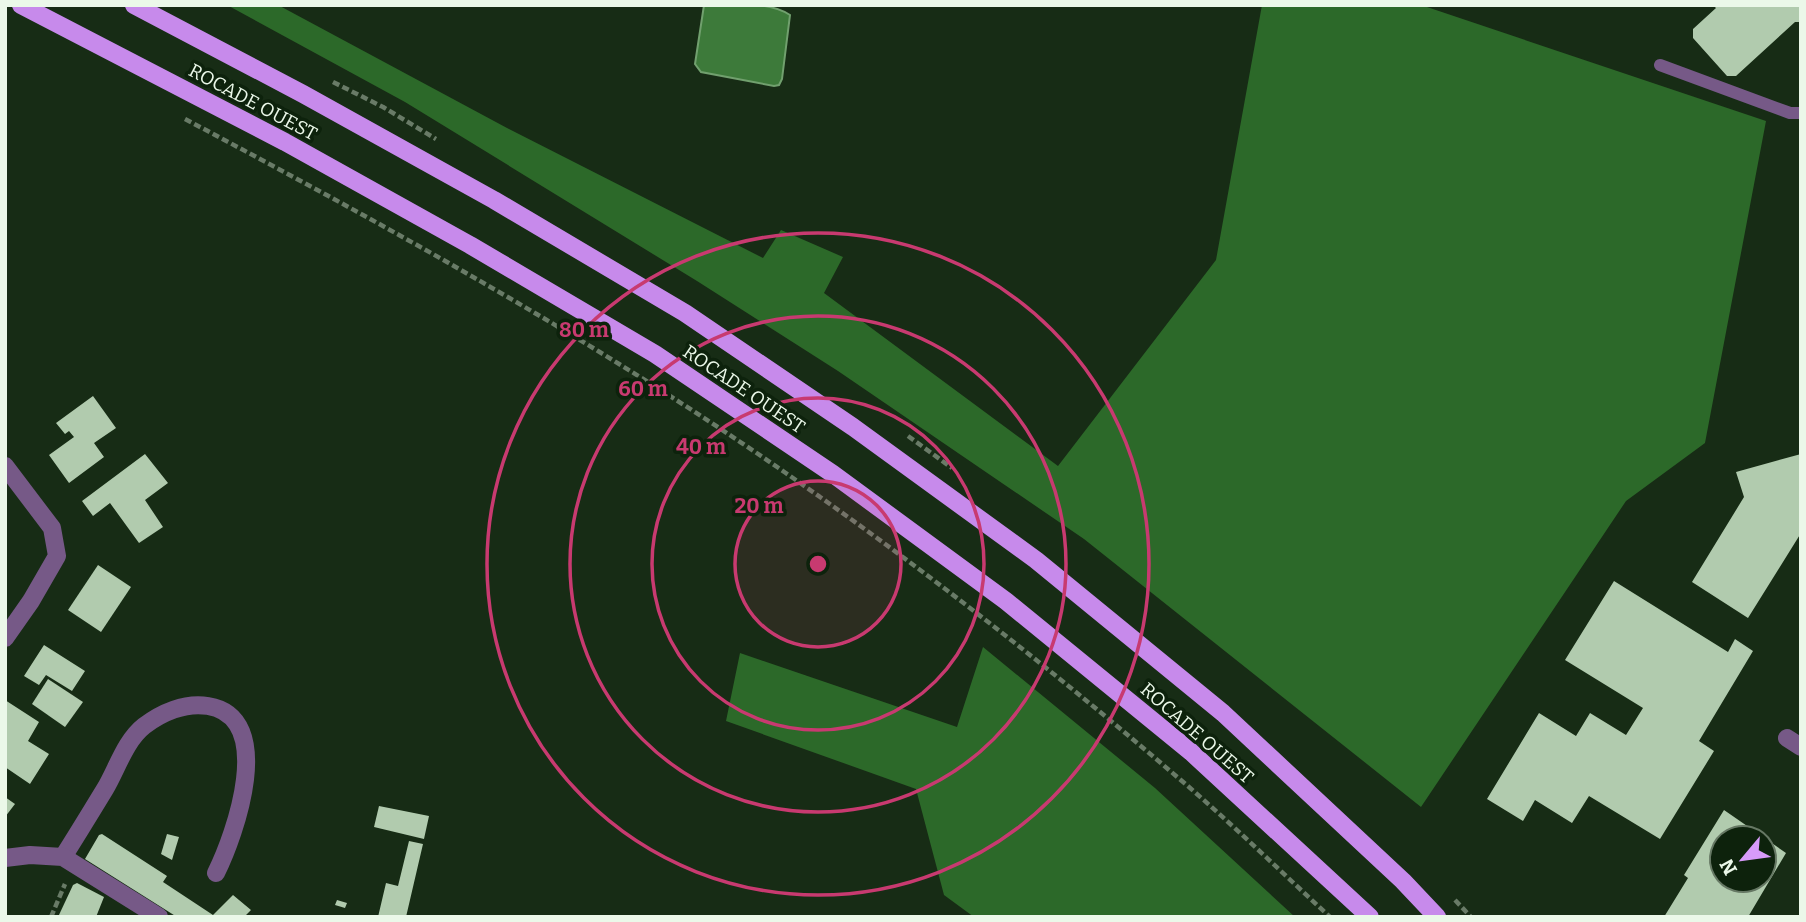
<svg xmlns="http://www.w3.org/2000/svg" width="1806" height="922" viewBox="0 0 1806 922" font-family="Bitter,serif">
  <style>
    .forest { fill: #2c6929 }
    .water { fill: #3d7a3a; stroke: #71a06e; stroke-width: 2 }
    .building { fill: #b1cbae; fill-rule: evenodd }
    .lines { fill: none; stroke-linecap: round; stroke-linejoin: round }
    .path { stroke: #697b67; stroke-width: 4.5; stroke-dasharray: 7 3.5; stroke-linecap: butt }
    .lane { stroke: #765987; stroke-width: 12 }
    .street { stroke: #765987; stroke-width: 18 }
    .primary { stroke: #c78aeb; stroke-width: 18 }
    .ring { fill: none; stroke: #c83a70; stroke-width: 3.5 }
    .labels { text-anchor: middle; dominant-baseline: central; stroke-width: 7; stroke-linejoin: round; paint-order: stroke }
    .street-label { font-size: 19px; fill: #ebf8e9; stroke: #0d220c }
    .centre { fill: #c83a70; stroke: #0d220c; stroke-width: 3.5 }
    .ring-label { font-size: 21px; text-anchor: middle; font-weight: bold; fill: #c83a70; stroke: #0d220c; stroke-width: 7; stroke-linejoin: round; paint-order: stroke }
  </style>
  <rect width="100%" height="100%" fill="#172c15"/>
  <g class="forest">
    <polygon points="227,5 278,5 507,128 763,258 781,230 843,257 824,293 1058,466 1216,260 1262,5 1421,5 1766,121 1705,443 1626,501 1421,807 1084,539 838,371 697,281 405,102"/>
    <polygon points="983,647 1155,788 1295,917 974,917 944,895 916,789 726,721 740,653 957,727"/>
  </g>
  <path class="water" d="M704,5C731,5 767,0 790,15L782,79L779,85L774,86L701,72L695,64Z"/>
  <g class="building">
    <polygon points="1713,5 1801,5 1801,22 1795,22 1736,76 1727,76 1693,38 1693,29 1716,8"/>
    <polygon points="93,396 116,428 94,443 104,457 69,483 49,455 74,437 69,431 65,434 56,423"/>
    <polygon points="145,454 168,483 145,500 163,527 139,543 110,503 93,516 82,501"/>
    <polygon points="1801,454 1801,533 1748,618 1692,582 1744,497 1736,472"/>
    <polygon points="98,565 131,587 101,632 68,610"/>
    <polygon points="1614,581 1728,652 1735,639 1753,651 1699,741 1714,751 1660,839 1589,796 1572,823 1535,800 1523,821 1487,799 1539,713 1576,736 1590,713 1626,735 1643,708 1565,660"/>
    <polygon points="44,645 85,671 72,691 46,675 39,685 24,676"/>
    <polygon points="48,679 83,702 65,727 32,704"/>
    <polygon points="5,700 39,722 28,741 49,754 30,784 5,767"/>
    <polygon points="5,797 15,804 5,817"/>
    <polygon points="379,806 429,816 424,839 374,827"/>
    <path d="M1724,810L1786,853L1748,917H1664L1688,878L1684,875ZM1722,838H1764V880H1722Z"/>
    <polygon points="102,834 167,876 163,882 213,915 233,895 251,910 244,917 177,917 85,859 99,835"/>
    <polygon points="167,834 179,837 172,860 161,854"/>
    <polygon points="409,841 423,844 406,917 378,917 386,883 398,886"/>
    <polygon points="77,883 104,897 96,917 58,917 73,885"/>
    <polygon points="337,900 347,903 345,908 335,905"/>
  </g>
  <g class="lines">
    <g class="path">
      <polyline points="333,82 383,107 436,139"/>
      <path d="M185,119C402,234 619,354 820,497C940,582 1057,674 1169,770C1225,817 1277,868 1330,917"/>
      <polyline points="908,436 952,468"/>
      <polyline points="1455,900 1471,917"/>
      <polyline points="51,917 65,884"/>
    </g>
    <polyline class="lane" points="1660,65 1790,113 1801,113"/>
    <g class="street">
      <polyline points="5,466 52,528 57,556 31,601 5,638"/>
      <polyline points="1787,738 1801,747"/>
      <path d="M63,857C77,835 91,812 105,789C117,769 125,741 144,726C161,713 185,702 208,706C277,717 235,835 216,873"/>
      <polyline points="5,858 30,855 63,857 159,917"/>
    </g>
    <g class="primary">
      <polyline points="21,5 285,142 470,245 655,354 833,474 1006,601 1191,752 1370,917"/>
      <polyline points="134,5 303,94 494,200 685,313 853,427 1036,560 1223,713 1403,881 1437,917"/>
    </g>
  </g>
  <circle cx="818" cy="564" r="83" fill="#c83a70" fill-opacity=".12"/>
  <g class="ring">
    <circle cx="818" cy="564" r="83"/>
    <circle cx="818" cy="564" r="166"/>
    <circle cx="818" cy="564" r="248"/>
    <circle cx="818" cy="564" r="331"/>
  </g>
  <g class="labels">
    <g class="street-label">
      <text transform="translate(253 102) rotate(28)">ROCADE OUEST</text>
      <text transform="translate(744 389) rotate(34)">ROCADE OUEST</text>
      <text transform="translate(1197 733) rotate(41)">ROCADE OUEST</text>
    </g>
  </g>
  <circle cx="818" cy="564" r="10" class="centre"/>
  <g class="ring-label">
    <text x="584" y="337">80 m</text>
    <text x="643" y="396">60 m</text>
    <text x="701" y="454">40 m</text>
    <text x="759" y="513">20 m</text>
  </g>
  <rect width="1806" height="922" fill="none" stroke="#ebf8e9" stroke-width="14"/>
  <g transform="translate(1743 859) rotate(241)"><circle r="33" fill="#0d220c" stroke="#667864" stroke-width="2"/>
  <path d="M0-5L12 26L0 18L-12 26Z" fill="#d79bf9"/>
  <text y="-10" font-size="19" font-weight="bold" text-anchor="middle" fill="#ebf8e9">N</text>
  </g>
</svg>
